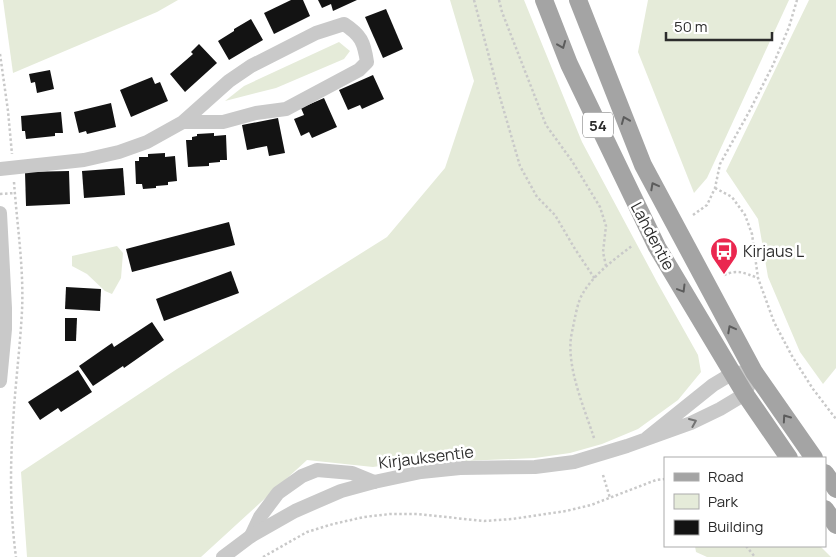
<svg xmlns="http://www.w3.org/2000/svg" width="836" height="557" viewBox="0 0 836 557" font-family="Manrope,sans-serif">
  <style>
    .green { fill: #e5ebd9 }
    .building { fill: #131313 }
    .lines { fill: none; stroke-linecap: round; stroke-linejoin: round }
    .path { stroke: #c9c9c9; stroke-width: 2.5; stroke-dasharray: 2.5 2.5; stroke-linecap: butt }
    .minor { stroke: #c9c9c9; stroke-width: 14 }
    .major { stroke: #a4a4a4; stroke-width: 18 }
    .oneway { stroke: #5c5c5c }
    .oneway2 { stroke: #737373 }
    .labels { text-anchor: middle; dominant-baseline: central; stroke-width: 5; stroke-linejoin: round; paint-order: stroke }
    .shield { fill: #fff; stroke: #6b6b6b; stroke-width: 1 }
    .shield-label { font-size: 15px; font-weight: bold; fill: #2c2c2c }
    .street-label { font-size: 16px; fill: #2c2c2c; stroke: #fff }
    .poi-label { font-size: 16px; fill: #2c2c2c; stroke: #fff; text-anchor: start }
  </style>
  <rect width="100%" height="100%" fill="#fff"/>
  <g class="green">
    <polygon points="3,0 178,0 157,12 13,73"/>
    <polygon points="450,0 524,0 582,142 657,282 698,355 701,372 678,400 638,429 602,444 570,453 535,458 393,464 373,467 307,460 201,557 27,557 21,472 177,369 387,237 445,168 474,81"/>
    <polygon points="648,0 789,0 707,178 694,193 638,52"/>
    <polygon points="809,0 836,0 836,368 823,384 800,352 768,277 758,219 726,171"/>
    <polygon points="339,42 350,51 344,59 276,88 225,101 244,86"/>
    <polygon points="117,246 123,253 121,278 112,294 105,291 87,274 72,266 72,256"/>
    <polygon points="695,546 820,546 831,557 707,557 696,552"/>
  </g>
  <g class="building">
    <polygon points="291,0 303,0 310,16 274,34 264,13"/>
    <polygon points="318,0 357,0 333,11 331,4 322,8"/>
    <polygon points="386,9 403,49 383,58 365,17"/>
    <polygon points="251,19 263,40 229,60 218,41 234,31 234,29"/>
    <polygon points="199,44 217,63 185,92 170,74 193,54 191,52"/>
    <polygon points="50,70 54,89 37,93 35,82 31,83 29,74"/>
    <polygon points="373,75 384,99 362,109 360,105 348,110 339,90"/>
    <polygon points="152,77 155,84 160,82 168,101 131,117 120,90"/>
    <polygon points="324,98 337,127 312,138 309,132 301,136 294,119 304,115 301,108"/>
    <polygon points="111,103 116,127 87,134 86,131 79,133 74,112"/>
    <polygon points="61,112 63,133 55,133 55,136 26,139 25,131 22,131 21,116"/>
    <polygon points="278,118 285,153 269,156 267,146 247,150 242,125"/>
    <polygon points="214,133 214,136 226,135 227,160 220,160 220,162 209,163 209,166 188,167 186,140 192,140 192,137 197,136 197,134"/>
    <polygon points="165,153 165,157 175,156 177,181 168,182 168,185 156,186 156,188 143,189 142,184 136,184 135,161 139,161 139,157 148,157 148,154"/>
    <polygon points="123,168 125,195 84,198 82,171"/>
    <polygon points="69,171 70,204 26,206 25,172"/>
    <polygon points="229,222 235,245 132,272 126,249"/>
    <polygon points="231,271 239,293 164,321 156,299"/>
    <polygon points="66,287 101,289 100,311 65,309"/>
    <polygon points="65,318 77,318 76,341 65,341"/>
    <polygon points="152,322 164,340 124,368 123,366 93,386 79,366 112,343 114,347"/>
    <polygon points="78,370 92,392 61,412 58,408 40,420 28,402"/>
  </g>
  <g class="lines">
    <g class="path">
      <polyline points="474,0 499,94 520,166 537,197 555,215 575,249 595,279"/>
      <polyline points="499,0 502,12 546,125 572,161 600,207 606,226 603,252 606,266"/>
      <polyline points="0,54 8,111 12,154"/>
      <path d="M14,182C17,225 24,268 22,311C20,349 15,386 13,424C10,468 10,513 16,557"/>
      <polyline points="715,188 732,197 745,215 752,234 758,278 774,322 792,356 813,389 836,419"/>
      <polyline points="0,194 15,193"/>
      <polyline points="693,215 707,205 715,188 720,164 749,112 773,65 789,27 797,0"/>
      <path d="M724,275C738,269 744,273 758,278"/>
      <path d="M594,438C584,407 567,369 571,337C572,332 573,327 574,322C576,313 578,301 583,293C594,274 616,258 633,245"/>
      <polyline points="603,475 610,498"/>
      <polyline points="746,546 755,557"/>
      <polyline points="263,557 307,532 333,524 364,517 390,514 417,514 484,521 512,519 566,511 591,505 656,480 665,479"/>
    </g>
    <g class="minor">
      <path d="M0,169L84,160L119,152L147,142L183,122L229,81L251,66L316,33L344,24C361,35 364,42 367,62L359,70L286,109L256,113L223,122H183"/>
      <polyline points="0,213 5,308 5,329 0,381"/>
      <polyline points="251,536 260,517 278,493 302,476 317,470 352,473 374,482"/>
      <polyline points="223,557 251,536 295,511 341,491 374,482 421,472 460,468 535,467 574,462 627,446 691,423 720,409 745,394 754,372 733,373 713,385 647,438"/>
    </g>
    <g class="major">
      <polyline points="544,0 569,64 657,247 745,394 789,458"/>
      <polyline points="578,0 643,165 754,372 814,458"/>
      <polyline points="825,473 836,489"/>
      <polyline points="825,509 836,525"/>
    </g>
  </g>
  <defs><path id="oneway-chevron" d="M-2-3.5L2.5 0L-2 3.5" fill="none" stroke-width="1.6" stroke-linecap="round" stroke-linejoin="round" transform="scale(1.25)"/></defs>
  <g class="oneway">
    <use href="#oneway-chevron" transform="translate(562 45) rotate(68)"/>
    <use href="#oneway-chevron" transform="translate(625 120) rotate(-112)"/>
    <use href="#oneway-chevron" transform="translate(654 186) rotate(-118)"/>
    <use href="#oneway-chevron" transform="translate(682 289) rotate(59)"/>
    <use href="#oneway-chevron" transform="translate(731 329) rotate(-118)"/>
    <use href="#oneway-chevron" transform="translate(786 418) rotate(-125)"/>
  </g>
  <use class="oneway2" href="#oneway-chevron" transform="translate(693 422) rotate(-23)"/>
  <defs>
    <g id="bus-pin" transform="scale(1.4375)"><path d="M0 17L-7.5 6A9.5 9.5 0 1 1 7.5 6Z" fill="#ea274f" stroke="#fff"/><path d="M-5-6H5V4H4V6H2V4H-2V6H-4V4H-5ZM-3.5-4V0h7V-4ZM-3.5 1.2v1.5H-2V1.2ZM2 1.2v1.5H3.5V1.2Z" fill="#fff"/></g>
  </defs>
  <g fill-rule="evenodd">
    <use href="#bus-pin" x="724" y="251"/>
  </g>
  <g class="labels">
    <rect class="shield" x="583" y="112.5" width="30" height="25" rx="4"/>
    <g class="shield-label">
      <text x="598" y="125">54</text>
    </g>
    <g class="street-label">
      <text transform="translate(653 236) rotate(62)">Lahdentie</text>
      <text transform="translate(426 457) rotate(-7)">Kirjauksentie</text>
    </g>
    <g class="poi-label">
      <text x="743" y="251">Kirjaus L</text>
    </g>
  </g>
  <rect x="664" y="457" width="162" height="90" fill="#ffffff" stroke="#ababab"/>
  <rect x="674" y="473" width="25" height="8" fill="#a4a4a4" stroke="#ababab"/>
  <text x="708" y="482" font-size="15" fill="#2c2c2c">Road</text>
  <rect x="674" y="494" width="25" height="15" fill="#e5ebd9" stroke="#ababab"/>
  <text x="708" y="507" font-size="15" fill="#2c2c2c">Park</text>
  <rect x="674" y="520" width="25" height="15" fill="#131313" stroke="#ababab"/>
  <text x="708" y="532" font-size="15" fill="#2c2c2c">Building</text>
  <path d="M666 32v8h106v-8" fill="none" stroke="#2c2c2c" stroke-width="2.5"/>
  <text x="674" y="32" font-size="15" fill="#2c2c2c" stroke="#ffffff" stroke-width="4" paint-order="stroke">50 m</text>
</svg>
